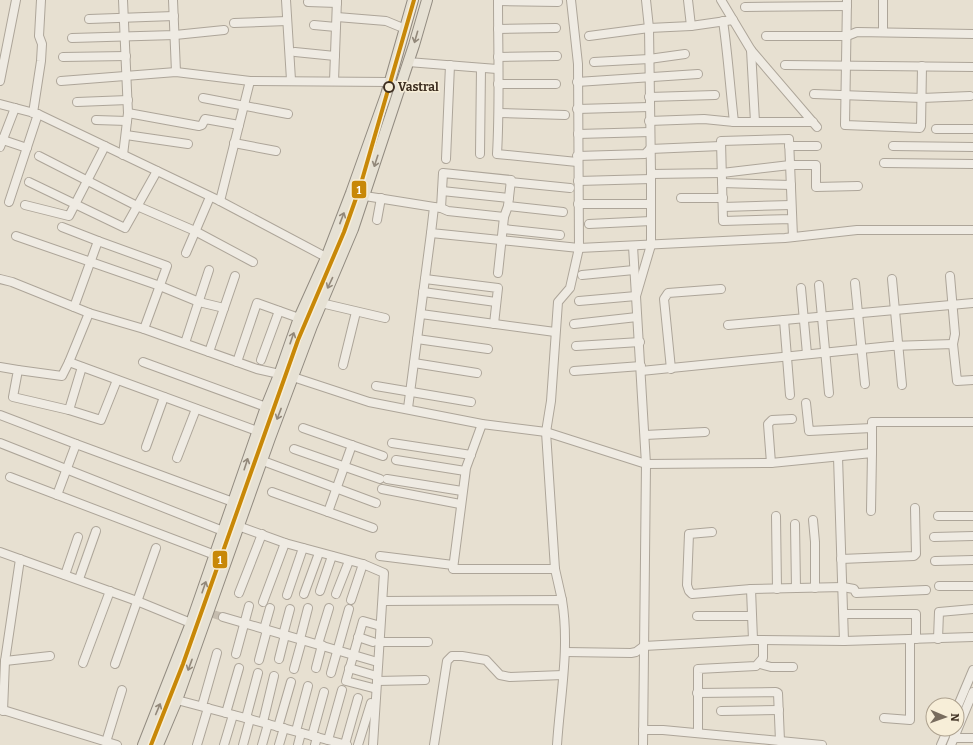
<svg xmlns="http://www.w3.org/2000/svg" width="973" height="745" viewBox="0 0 973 745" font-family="Bitter,serif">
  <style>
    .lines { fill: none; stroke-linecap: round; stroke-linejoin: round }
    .minor-tunnel { stroke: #c5bcae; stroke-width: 8; stroke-dasharray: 8 4; stroke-linecap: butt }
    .minor-casing { stroke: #ada599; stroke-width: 10 }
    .major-casing { stroke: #928b80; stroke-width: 12 }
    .minor { stroke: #efebe3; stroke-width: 8 }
    .major { stroke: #e6e1d4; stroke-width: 10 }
    .metro-1-casing { stroke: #f7eed8; stroke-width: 7 }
    .metro-1 { stroke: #c88808; stroke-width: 4 }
    .oneway { stroke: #92887a }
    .stop-dot { fill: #f7eed8; stroke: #3d2e20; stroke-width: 2 }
    .labels { text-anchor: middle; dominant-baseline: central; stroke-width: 3; stroke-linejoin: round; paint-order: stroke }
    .stop-label { font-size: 12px; font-weight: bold; fill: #3d2e20; stroke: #f7eed8; text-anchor: start }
    .line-badge { stroke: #f7eed8; stroke-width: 1.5 }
    .badge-label { font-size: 11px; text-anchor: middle; font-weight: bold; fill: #fff }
  </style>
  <rect width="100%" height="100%" fill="#e7e0d1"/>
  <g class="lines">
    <polyline class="minor-tunnel" points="213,614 223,617"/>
    <g class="minor-casing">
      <g id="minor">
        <polyline points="123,0 128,113 123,155"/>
        <polyline points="173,0 176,72"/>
        <polyline points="286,0 291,80"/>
        <path d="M498,0C498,51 500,103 497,154L577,162"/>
        <polyline points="646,0 649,28 651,174 722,173 790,165 816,165 816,187 858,186"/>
        <polyline points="688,0 691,26"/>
        <polyline points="721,0 751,50 817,127"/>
        <polyline points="847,0 845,125 920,128 921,126 922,66"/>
        <polyline points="498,1 558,2"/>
        <polyline points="308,2 337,3"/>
        <polyline points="745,7 847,6"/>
        <polyline points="337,17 386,21 403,28"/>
        <polyline points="89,19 174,16"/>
        <path d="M723,21C728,55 730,88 734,122"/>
        <polyline points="234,23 287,21"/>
        <polyline points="314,25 336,27"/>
        <polyline points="498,29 556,28"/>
        <polyline points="883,32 883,0"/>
        <polyline points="589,36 649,28 691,26 733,20"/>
        <polyline points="766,36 847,36 857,32 973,34"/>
        <polyline points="72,38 175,35 224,30"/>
        <polyline points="751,50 755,122"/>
        <polyline points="295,52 335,56"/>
        <polyline points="63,57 126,56"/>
        <polyline points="498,57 557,56"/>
        <polyline points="408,62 497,69"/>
        <polyline points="594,62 649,59 685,54"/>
        <polyline points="785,65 973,67"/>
        <polyline points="0,81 16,0"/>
        <polyline points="61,81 176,72 250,81 389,82 400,87"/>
        <polyline points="334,81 337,0"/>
        <polyline points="577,82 698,74"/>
        <polyline points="498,84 556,84"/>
        <polyline points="814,94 922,98 970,96"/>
        <polyline points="649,97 715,95"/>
        <polyline points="203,98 288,114"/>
        <polyline points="77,102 128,100"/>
        <polyline points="0,104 38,114 220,201 339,264"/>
        <polyline points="577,109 649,107"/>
        <polyline points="33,113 41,61 42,44 39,36 41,0"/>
        <polyline points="128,113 199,126 202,125 205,119 239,125"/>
        <polyline points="499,113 565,115"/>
        <polyline points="96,120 127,121"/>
        <polyline points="649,121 704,119 734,122 813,122"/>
        <polyline points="936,129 973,129"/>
        <polyline points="578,134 650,132"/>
        <polyline points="126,135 188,144"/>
        <polyline points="0,139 27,148"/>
        <polyline points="234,143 276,151"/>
        <polyline points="789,146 817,146"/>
        <polyline points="893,146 973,147"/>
        <polyline points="0,147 15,108"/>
        <polyline points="650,149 721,146"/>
        <polyline points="480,154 481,68"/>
        <polyline points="39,156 137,206 195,231 253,262"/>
        <polyline points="577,156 645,154 650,149"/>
        <polyline points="446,159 450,65"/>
        <polyline points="884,163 973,164"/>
        <polyline points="578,181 651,179"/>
        <polyline points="29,182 125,228 157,171"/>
        <polyline points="510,182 570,188"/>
        <polyline points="722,183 791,185"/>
        <polyline points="442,191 509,198"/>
        <polyline points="365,196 434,207 431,233 579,248 785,238 857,230 973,230"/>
        <polyline points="681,198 723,198"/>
        <polyline points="220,201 250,81"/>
        <polyline points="9,202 38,114"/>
        <polyline points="578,204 651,204"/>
        <polyline points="25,205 69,216 105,146"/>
        <polyline points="508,206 563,212"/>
        <polyline points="434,207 441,208 443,173 511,180 508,206 504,217 498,273"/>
        <polyline points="723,207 791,205"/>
        <polyline points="441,208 448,211 504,217"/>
        <polyline points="792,219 723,221 721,141 789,139 793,237"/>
        <polyline points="377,220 381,198"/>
        <polyline points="589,224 651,221"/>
        <polyline points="62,227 98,241"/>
        <polyline points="504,229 560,235"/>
        <polyline points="16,236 160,286 199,302 224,308"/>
        <polyline points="633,246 646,464 643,745"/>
        <polyline points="186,253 210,197"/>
        <polyline points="582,275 634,270"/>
        <polyline points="950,276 955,334 953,344"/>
        <polyline points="0,279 12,282 89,313 144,329 257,369 293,377 369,402 482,424 546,432 646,464 771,463 872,453 871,511"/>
        <polyline points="425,279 498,288 494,324"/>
        <polyline points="892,279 902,385"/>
        <polyline points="855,283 865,384"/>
        <polyline points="819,285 829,393"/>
        <polyline points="801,288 807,354"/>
        <polyline points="423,292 496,302"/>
        <polyline points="579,301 636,296 651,245 651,174"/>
        <polyline points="321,303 385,318"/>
        <polyline points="74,307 98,241 167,266 144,329"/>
        <polyline points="89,313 69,362 257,431"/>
        <polyline points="421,314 555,332"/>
        <polyline points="784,320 973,303"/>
        <polyline points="574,324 637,317"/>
        <polyline points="728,325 784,320 790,395"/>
        <polyline points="417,339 488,349"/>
        <polyline points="185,343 209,270"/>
        <polyline points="576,346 640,342"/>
        <polyline points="209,352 235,276"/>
        <polyline points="261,360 279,311"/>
        <polyline points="143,362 266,407"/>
        <polyline points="237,362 257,303 299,318"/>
        <polyline points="414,363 477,373"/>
        <polyline points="343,365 356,312"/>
        <polyline points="0,367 18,370 13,397 69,410"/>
        <polyline points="82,367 69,410 101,420 117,380"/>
        <polyline points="671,369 664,299 668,293 721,289"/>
        <polyline points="18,370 62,376 69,362"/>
        <polyline points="574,371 641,366"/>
        <polyline points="641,371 891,346 953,344 957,381 973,380"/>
        <polyline points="376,386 471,402"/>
        <polyline points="806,403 809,431 872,428"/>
        <polyline points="408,408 431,233"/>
        <polyline points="0,415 76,444"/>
        <polyline points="482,424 466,468 453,569 555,569 546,432 551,401 558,302 570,288 579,248 578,64 571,0"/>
        <polyline points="303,428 383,456"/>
        <polyline points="645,435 705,432"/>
        <polyline points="0,443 223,531"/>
        <polyline points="392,443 471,455"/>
        <polyline points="146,447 164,397"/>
        <polyline points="294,449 380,479"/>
        <polyline points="872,453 872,422 973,422"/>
        <polyline points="838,457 844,641"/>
        <polyline points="177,458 196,409"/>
        <polyline points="396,460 465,471"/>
        <polyline points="263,461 376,503"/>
        <polyline points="771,463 768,424 772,420 792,419"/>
        <polyline points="10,477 215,555"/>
        <polyline points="387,479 462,491"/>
        <polyline points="382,489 460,504"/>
        <polyline points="272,492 373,528"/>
        <polyline points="57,495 76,444 233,502"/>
        <polyline points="328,512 352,445"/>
        <polyline points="776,516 777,589"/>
        <polyline points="938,516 973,516"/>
        <polyline points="813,520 815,542 815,588"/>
        <polyline points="227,522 285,543 363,564 384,573 373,745"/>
        <polyline points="795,524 796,588"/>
        <polyline points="712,532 689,534 687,585 689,591 692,594 751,589"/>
        <polyline points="934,537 973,536"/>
        <polyline points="0,552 137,601 203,628"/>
        <polyline points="380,556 453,565"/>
        <polyline points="841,559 914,556 916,554 915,508"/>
        <polyline points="935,561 973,560"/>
        <polyline points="555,569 562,600"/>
        <polyline points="65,575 78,537"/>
        <polyline points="79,579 96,531"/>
        <polyline points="939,586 973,586"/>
        <polyline points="320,591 332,556"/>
        <polyline points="239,593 262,534"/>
        <polyline points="304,594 319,553"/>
        <polyline points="336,594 349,561"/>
        <polyline points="287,595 303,548"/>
        <polyline points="351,600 363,564"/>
        <path d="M383,601L562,600C570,648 560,697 557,745"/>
        <polyline points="263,602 285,543"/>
        <polyline points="844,614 916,614 916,639"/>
        <polyline points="697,616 752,616"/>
        <polyline points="223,617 374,661"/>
        <polyline points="264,629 270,608"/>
        <polyline points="283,635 290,609"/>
        <polyline points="358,637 373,642"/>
        <polyline points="300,639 308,608"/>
        <polyline points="938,639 939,612 973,609"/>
        <polyline points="753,640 751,589 843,587 854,589 856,593 926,590"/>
        <polyline points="380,642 428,642"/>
        <polyline points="318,644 329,608"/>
        <polyline points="566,652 631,653 636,652 644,646 753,640 844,641 973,637"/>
        <polyline points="236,654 249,606"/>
        <polyline points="279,659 285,635"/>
        <polyline points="259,660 267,630"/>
        <polyline points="5,661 50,656"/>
        <polyline points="83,663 110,591"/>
        <polyline points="115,664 156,548"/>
        <polyline points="760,664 771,667 793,667"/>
        <polyline points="316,668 322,645"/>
        <polyline points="349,668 373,675"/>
        <polyline points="294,669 302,640"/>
        <polyline points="331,673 349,609"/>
        <polyline points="377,681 425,680"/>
        <polyline points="373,688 346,681 363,621 377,625"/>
        <polyline points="697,693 776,692 778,693 780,741"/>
        <polyline points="177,700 347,745"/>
        <polyline points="202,706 217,653"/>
        <polyline points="957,708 973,670"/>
        <polyline points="0,709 117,745"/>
        <polyline points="3,711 5,661 20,559"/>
        <polyline points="721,711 779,710"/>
        <polyline points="226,713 239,668"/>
        <polyline points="246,718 258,673"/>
        <polyline points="884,718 910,720 910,640"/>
        <polyline points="263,722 274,676"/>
        <polyline points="278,727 291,682"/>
        <polyline points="643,730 663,730 822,745"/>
        <polyline points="296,731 308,686"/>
        <polyline points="698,733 698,669 756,666 763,658 763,641"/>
        <polyline points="312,736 324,692"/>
        <polyline points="954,738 973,738"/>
        <polyline points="328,740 342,690"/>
        <polyline points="106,742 122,690"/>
        <polyline points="345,744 358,698"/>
        <polyline points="197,745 208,708"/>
        <polyline points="224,745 233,715"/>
        <polyline points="243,745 250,719"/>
        <polyline points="262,745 268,724"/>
        <polyline points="279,745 284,728"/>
        <polyline points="298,745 301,733"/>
        <polyline points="315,745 317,737"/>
        <polyline points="358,745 371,703"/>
        <polyline points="434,745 447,661 452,656 462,656 486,660 500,675 510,677 563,675"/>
        <polyline points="941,745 948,729"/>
        <polyline points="951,745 973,692"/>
      </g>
    </g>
    <g class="major-casing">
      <g id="major">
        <polyline points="143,745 191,623 266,407 279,375 299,318 326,258 351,193 386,95 413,0"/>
        <polyline points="158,745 177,700 270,438 312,326 353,229 414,45 427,0"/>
      </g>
    </g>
    <use href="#minor" class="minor"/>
    <use href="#major" class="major"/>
    <g class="metro-1-casing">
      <polyline id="metro-1" points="151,745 183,664 298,340 344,232 360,187 414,0"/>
    </g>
    <use href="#metro-1" class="metro-1"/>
  </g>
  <defs><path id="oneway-shaft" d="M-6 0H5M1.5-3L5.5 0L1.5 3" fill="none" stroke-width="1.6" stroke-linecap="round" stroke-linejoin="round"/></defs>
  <g class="oneway">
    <use href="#oneway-shaft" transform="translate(416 37) rotate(106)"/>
    <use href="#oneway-shaft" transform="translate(376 161) rotate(108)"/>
    <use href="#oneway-shaft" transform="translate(342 218) rotate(-69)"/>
    <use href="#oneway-shaft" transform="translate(330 283) rotate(115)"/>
    <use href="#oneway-shaft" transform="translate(292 338) rotate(-71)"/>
    <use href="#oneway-shaft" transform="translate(279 414) rotate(111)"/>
    <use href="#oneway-shaft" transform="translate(246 464) rotate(-72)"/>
    <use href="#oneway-shaft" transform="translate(204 587) rotate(-71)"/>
    <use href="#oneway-shaft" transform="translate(190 665) rotate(110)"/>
    <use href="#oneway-shaft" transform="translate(158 709) rotate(-67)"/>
  </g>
  <circle class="stop-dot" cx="389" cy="87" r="5"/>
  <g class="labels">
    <g class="stop-label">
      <text x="398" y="87">Vastral</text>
    </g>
  </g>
  <g class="line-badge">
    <rect x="351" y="180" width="16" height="19" rx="4" fill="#c88808"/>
    <rect x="212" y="550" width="16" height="19" rx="4" fill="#c88808"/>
  </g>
  <g class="badge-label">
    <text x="359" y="194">1</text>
    <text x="220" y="564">1</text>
  </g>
  <g transform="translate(945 717) rotate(92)"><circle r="19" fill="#f7eed8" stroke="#ada18e"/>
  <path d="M0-3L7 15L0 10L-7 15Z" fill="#786c5e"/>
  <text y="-6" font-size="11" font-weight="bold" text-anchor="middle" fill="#3d2e20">N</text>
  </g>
</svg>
